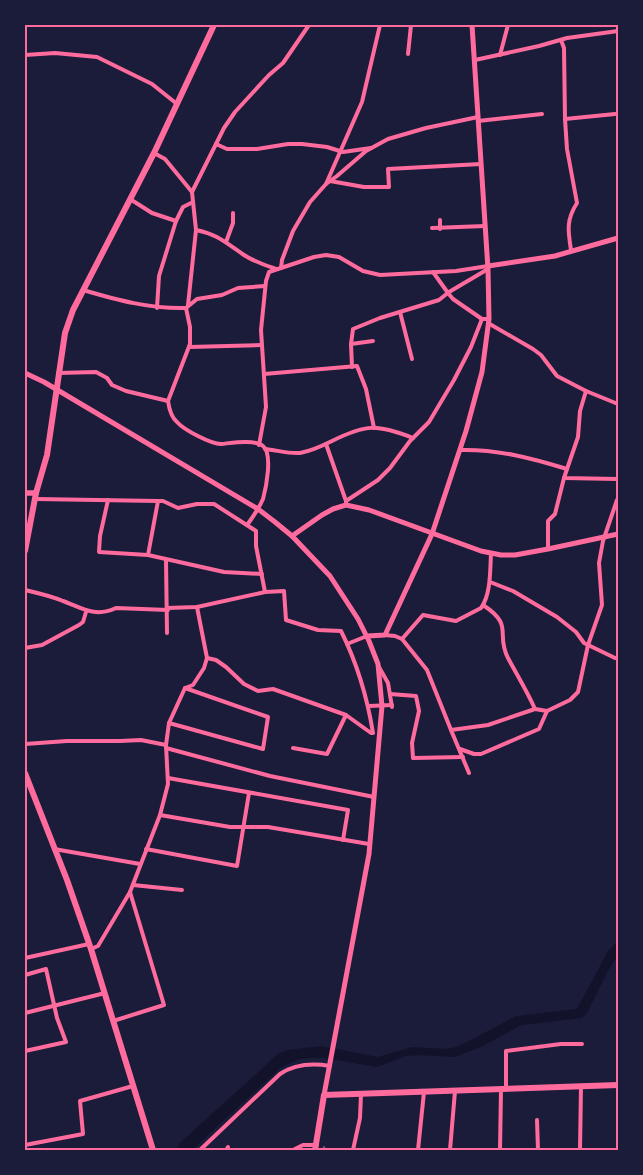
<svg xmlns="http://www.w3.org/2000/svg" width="643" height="1175" viewBox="0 0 643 1175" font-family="Signika,sans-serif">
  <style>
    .water { fill: #12122b }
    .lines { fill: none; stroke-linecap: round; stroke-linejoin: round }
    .minor { stroke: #ff6b9d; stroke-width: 4 }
    .tertiary { stroke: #ff6b9d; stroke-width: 5 }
    .secondary { stroke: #ff6b9d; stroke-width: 5.5 }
    .primary { stroke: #ff6b9d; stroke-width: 6 }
    .trunk { stroke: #ff6b9d; stroke-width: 6 }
    .rail { stroke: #a44b75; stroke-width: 2 }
    .neatline { fill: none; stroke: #ff6b9d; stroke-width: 2 }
  </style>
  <rect width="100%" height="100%" fill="#1b1b3a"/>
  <polygon class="water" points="618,941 618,955 608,971 587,1013 582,1018 521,1025 481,1047 455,1057 418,1055 405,1056 377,1067 324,1058 312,1058 299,1059 280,1068 192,1150 176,1150 181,1142 278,1054 288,1050 321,1046 378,1057 412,1047 446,1049 456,1047 473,1039 516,1016 577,1009 608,951"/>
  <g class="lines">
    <g class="minor">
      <path d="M561,40L564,48L565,119L567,149L577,203C566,220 568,231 571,250"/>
      <polyline points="408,54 411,25"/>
      <polyline points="25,55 55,53 97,57 152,84 177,104"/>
      <polyline points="500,55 508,25"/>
      <polyline points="475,60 539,46 567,38 618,31"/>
      <polyline points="565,119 615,114"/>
      <polyline points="478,121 542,114"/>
      <polyline points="216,144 227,149 257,149 288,144 302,144 327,147 343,152 371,148"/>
      <polyline points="154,153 165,159 192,192"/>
      <polyline points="330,181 364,187 389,187 388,169 481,164"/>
      <polyline points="326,184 362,102 380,25"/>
      <polyline points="130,199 152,213 176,221"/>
      <polyline points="440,220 440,229"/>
      <polyline points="432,228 485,226"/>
      <path d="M196,230C217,234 226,243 244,255C253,261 265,265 276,269"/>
      <polyline points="226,242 233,223 233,213"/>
      <polyline points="281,268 282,260 293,231 310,202 326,184 337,176 366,151 388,139 426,128 478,117"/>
      <polyline points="433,272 448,293 453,299 482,319 489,319"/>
      <path d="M83,290C117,300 150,309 186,308"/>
      <polyline points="188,305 196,230 192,192 224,128 235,112 269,75 283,63 309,25"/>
      <polyline points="157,308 159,276 176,221 183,207 193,202"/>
      <polyline points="400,312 412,359"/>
      <polyline points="488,323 533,349 541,355 557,376 586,391 618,404"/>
      <polyline points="351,344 373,341"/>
      <polyline points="189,347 261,345"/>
      <polyline points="352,367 351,344 353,329 380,318 439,300 449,292 488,269"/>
      <polyline points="58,373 96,372 107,378 112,385 126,391 168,401"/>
      <polyline points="264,374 357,366 366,389 374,428"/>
      <polyline points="326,444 346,501"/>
      <polyline points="259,445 266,407 261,330 266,281 269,272 314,257 326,255 339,257 363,271 380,275 456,271 488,266"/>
      <path d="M265,449C276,450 289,454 300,453C311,451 322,446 332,441C366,424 377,424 413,438"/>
      <path d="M460,450C497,449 531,458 567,469L564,478L617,479"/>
      <polyline points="567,469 578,437 580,411 586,391"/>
      <polyline points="36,499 158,501 163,501 178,508 197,504 214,504 256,531 256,546 265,592"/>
      <polyline points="108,500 100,536 99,552 148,555 224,572 262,574"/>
      <polyline points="346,505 346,501 378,480 390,468 410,441 429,422 454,380 471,347 482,319"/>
      <path d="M247,525C253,517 259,508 263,499C266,488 273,454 263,446C254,439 232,443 221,444C211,444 184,430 177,422C171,417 169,408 168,401L190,344V327L186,308L197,299L222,295L238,288L265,286"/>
      <polyline points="548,549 548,521 555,514 564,478"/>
      <polyline points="148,555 158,501"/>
      <polyline points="166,560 167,633"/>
      <polyline points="490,582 513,591 557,617 576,632 584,643 615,658 618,658"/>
      <path d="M25,590C38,593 51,596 63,601C82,608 95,618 116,608L168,610"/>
      <path d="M483,605C515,626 495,633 508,658C517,675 527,691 535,709L547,711"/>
      <path d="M167,608L197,607L265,592L284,591L286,620L318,630L341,631C358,665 367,696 373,733H371L346,715L273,689L258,691L244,684L226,667L216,660L207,658"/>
      <polyline points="385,635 395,636 402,639 427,670 451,730 488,725 535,709"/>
      <path d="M402,639L423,615L456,621L481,608C491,594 490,571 491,554"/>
      <polyline points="347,644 367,636"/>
      <polyline points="25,648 42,645 79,625 83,622 86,612"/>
      <polyline points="379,667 388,683 392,707"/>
      <polyline points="390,694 416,696 419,711 412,743 413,758 463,757"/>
      <polyline points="369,706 392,705"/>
      <polyline points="169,723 263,749 268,717 185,688"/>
      <polyline points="451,730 469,773"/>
      <polyline points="25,744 67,741 120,741 141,740 166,745"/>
      <polyline points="166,748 270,776 374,797"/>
      <polyline points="293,748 327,754 346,715"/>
      <polyline points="460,749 474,754 481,754 539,729 547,711 570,700 578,692 588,645 602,605 599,563 603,541 617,500"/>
      <polyline points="168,778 348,810 343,840"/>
      <polyline points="160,815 230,827 268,827 369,844"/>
      <polyline points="54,849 140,864"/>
      <polyline points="146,849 237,866 249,793"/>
      <polyline points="133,885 182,890"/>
      <polyline points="91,949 98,946 130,892 160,815 168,784 166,745 169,723 185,688 193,685 204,668 207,658 197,607"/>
      <polyline points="25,958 89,944"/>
      <polyline points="25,975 46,969 57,1018 66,1042 25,1051"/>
      <polyline points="25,1013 105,993"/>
      <polyline points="113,1021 164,1005 130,892"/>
      <polyline points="506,1089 506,1051 561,1044 582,1044"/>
      <polyline points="537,1120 538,1150"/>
      <polyline points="25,1145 83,1134 80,1101 133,1086"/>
      <path d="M200,1150L280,1074C295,1064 312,1063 330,1066"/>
      <polyline points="226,1150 228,1147"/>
      <polyline points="293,1150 303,1145 317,1145"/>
      <polyline points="353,1150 360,1118 361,1094"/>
      <polyline points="418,1150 424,1092"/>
      <polyline points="450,1150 455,1091"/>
      <polyline points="500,1150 501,1089"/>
      <polyline points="580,1150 581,1086"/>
    </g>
    <g class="tertiary">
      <polyline points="488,266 555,256 618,238"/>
      <polyline points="25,373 44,382 258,509 275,522 292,536 330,576 358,619 369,641 378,664 382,706 369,854 324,1095"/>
      <polyline points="292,536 322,515 333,509 346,505 369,510 481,551 501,555 515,555 548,549 618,534"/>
      <polyline points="367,636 385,635 432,534 466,431 482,372 489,319 488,269 472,25"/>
    </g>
    <polyline class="secondary" points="25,493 36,493"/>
    <polyline class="primary" points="315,1150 324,1095 618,1085"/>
    <g class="trunk">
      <polyline points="25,551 36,493 47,455 65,333 73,310 154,153 214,25"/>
      <polyline points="25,773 67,880 91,949 153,1150"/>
    </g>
    <polyline class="rail" points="323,1150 324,1147"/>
  </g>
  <rect width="643" height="1175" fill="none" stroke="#1b1b3a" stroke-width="52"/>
  <rect x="26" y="26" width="591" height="1123" class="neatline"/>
</svg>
